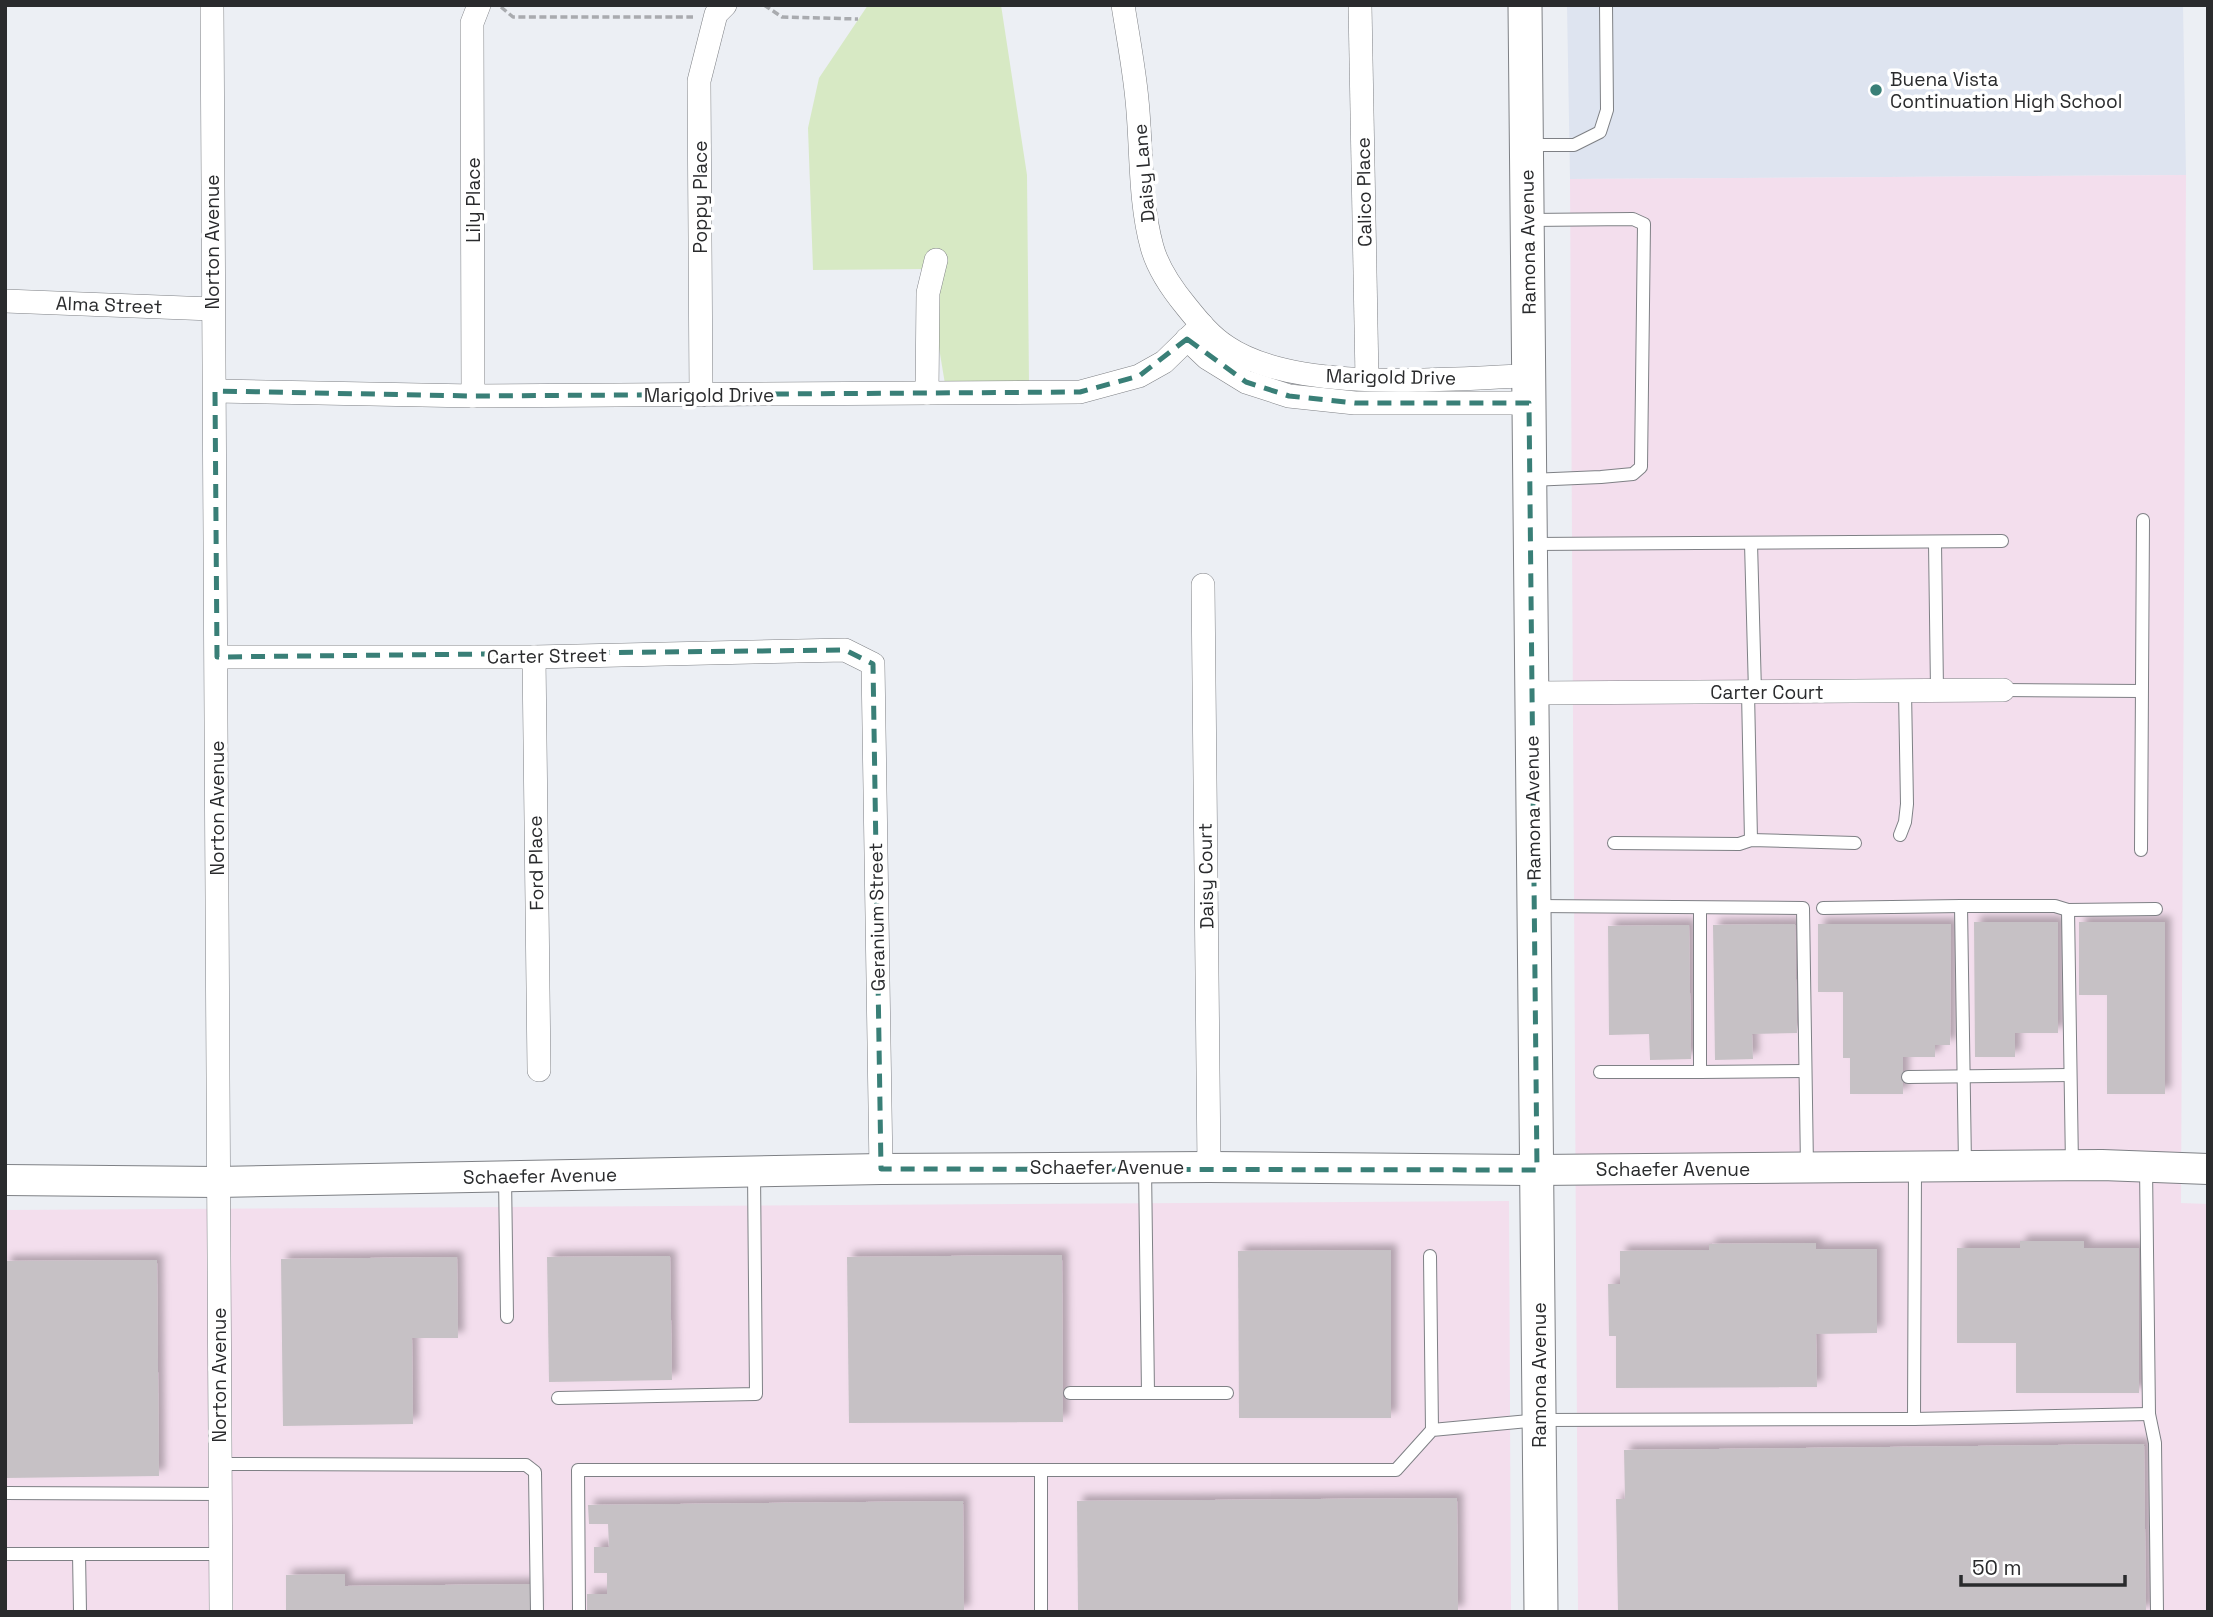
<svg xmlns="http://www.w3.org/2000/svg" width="2213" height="1617" viewBox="0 0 2213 1617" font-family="'Space Grotesk',sans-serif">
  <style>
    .built { fill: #dee4f0 }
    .industrial { fill: #f3deed }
    .green { fill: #d7e9c4 }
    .building { fill: #c6c1c5; filter: url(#shadow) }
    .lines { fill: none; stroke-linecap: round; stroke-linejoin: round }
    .service-casing { stroke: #7e8085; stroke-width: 14 }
    .minor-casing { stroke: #7e8085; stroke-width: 24 }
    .tertiary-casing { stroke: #7e8085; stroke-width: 32 }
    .secondary-casing { stroke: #7e8085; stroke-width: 35 }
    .path { stroke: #a9abaf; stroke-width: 3.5; stroke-dasharray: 7 3.5; stroke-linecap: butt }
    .service { stroke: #fff; stroke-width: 12 }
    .minor { stroke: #fff; stroke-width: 23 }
    .tertiary { stroke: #fff; stroke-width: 30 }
    .secondary { stroke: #fff; stroke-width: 33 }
    .marked { fill: none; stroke: #397f77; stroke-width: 5; stroke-dasharray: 14 9; stroke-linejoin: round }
    .poi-dot { fill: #397f77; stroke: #fff; stroke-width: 2.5 }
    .labels { text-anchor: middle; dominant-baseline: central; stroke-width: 7; stroke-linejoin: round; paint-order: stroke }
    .poi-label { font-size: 19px; fill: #2a2b2d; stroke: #fff; text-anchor: start }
    .street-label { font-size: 19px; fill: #2a2b2d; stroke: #fff }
  </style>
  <defs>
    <filter id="shadow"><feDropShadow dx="6" dy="-6" stdDeviation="3.5" flood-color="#0004"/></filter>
  </defs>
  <rect width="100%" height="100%" fill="#eceff4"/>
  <polygon class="built" points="1567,5 2183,5 2186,175 1570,179"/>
  <g class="industrial">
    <polygon points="2186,175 2181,1203 2208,1204 2208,1612 1578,1612 1570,179"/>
    <polygon points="1509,1201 1511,1612 5,1612 5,1210"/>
  </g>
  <polygon class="green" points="868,5 1001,5 1027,175 1029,383 945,384 926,269 813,270 808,128 819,78"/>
  <g class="building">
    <polygon points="1974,922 2058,922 2058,1033 2015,1033 2015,1057 1975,1057"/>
    <polygon points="2079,922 2165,922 2165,1094 2107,1094 2107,995 2079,995"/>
    <polygon points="1795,924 1797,1033 1752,1034 1753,1059 1715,1060 1713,925"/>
    <polygon points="1818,924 1951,924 1950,1045 1935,1045 1935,1057 1903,1057 1903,1094 1850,1094 1850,1058 1843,1058 1843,992 1818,992"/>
    <polygon points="1689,925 1691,1059 1650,1060 1649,1034 1609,1035 1608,926"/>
    <polygon points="2020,1241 2084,1241 2084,1248 2139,1248 2139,1393 2016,1393 2016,1343 1957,1343 1957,1248 2020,1248"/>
    <polygon points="1816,1243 1816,1249 1877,1249 1877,1333 1816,1334 1817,1387 1616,1388 1616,1336 1609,1336 1608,1284 1620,1284 1620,1251 1709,1250 1709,1244"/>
    <polygon points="1391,1250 1391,1418 1239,1418 1238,1251"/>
    <polygon points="1062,1255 1063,1422 849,1423 847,1257"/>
    <polygon points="670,1256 672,1380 549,1382 547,1257"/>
    <polygon points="457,1257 458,1338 412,1338 413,1424 283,1426 281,1259"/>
    <polygon points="157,1260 159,1476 5,1478 5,1261"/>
    <polygon points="2144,1444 2146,1612 1618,1612 1616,1499 1625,1499 1624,1450"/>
    <polygon points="1457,1498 1458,1612 1078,1612 1077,1501"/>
    <polygon points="963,1501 964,1612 587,1612 587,1594 607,1594 607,1573 594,1573 594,1547 609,1547 608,1524 589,1524 588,1505"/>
    <polygon points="345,1574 345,1586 533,1584 533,1612 286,1612 286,1575"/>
  </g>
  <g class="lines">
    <g class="service-casing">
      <g id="service">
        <polyline points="1527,145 1574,145 1600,132 1607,110 1606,5"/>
        <polyline points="1529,220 1633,219 1644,224 1641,467 1633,474 1601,477 1530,480"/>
        <polyline points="1751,543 1755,692"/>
        <polyline points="1935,543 1937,690"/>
        <polyline points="1531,544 2002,541"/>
        <polyline points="2003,690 2141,691"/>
        <polyline points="1748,692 1751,840"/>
        <polyline points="1900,835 1905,822 1907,804 1905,691"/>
        <polyline points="1614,843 1739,844 1751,840 1855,843"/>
        <polyline points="2141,850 2143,520"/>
        <polyline points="1535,906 1803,908 1807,1167"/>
        <polyline points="1823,908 1961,906"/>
        <polyline points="1700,909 1700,1072 1805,1071"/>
        <polyline points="2068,910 2072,1165"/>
        <polyline points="1600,1072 1700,1072"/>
        <polyline points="1908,1077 2069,1075"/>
        <polyline points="1965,1165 1961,906 2055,906 2068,910 2156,909"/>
        <polyline points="1145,1167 1148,1393"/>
        <polyline points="2146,1167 2149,1414 2155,1443 2157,1612"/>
        <polyline points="505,1177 507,1317"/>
        <polyline points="1430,1256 1432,1430"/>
        <polyline points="1070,1393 1227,1393"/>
        <polyline points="558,1398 756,1394 754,1172"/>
        <polyline points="1914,1419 1915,1167"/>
        <polyline points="220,1464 526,1465 535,1472 537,1612"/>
        <polyline points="5,1493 220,1494"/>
        <polyline points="5,1554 221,1554"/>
        <polyline points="79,1554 80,1612"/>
        <polyline points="579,1612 578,1470 1041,1470"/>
        <polyline points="1041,1612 1041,1470 1396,1470 1432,1430 1540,1420 1914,1419 2149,1414"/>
      </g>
    </g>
    <g class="minor-casing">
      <g id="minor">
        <polyline points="212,5 221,1612"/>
        <path d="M1123,5C1128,37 1134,68 1137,100C1142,148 1139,200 1152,247C1158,269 1172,289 1186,306C1198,321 1211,337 1227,347C1297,394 1446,378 1529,376"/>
        <polyline points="1360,5 1367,379"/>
        <polyline points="5,301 212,309"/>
        <polyline points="1187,339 1207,358 1246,382 1289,396 1355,403 1529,403"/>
        <polyline points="215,391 473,396 1080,392 1139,376 1164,362 1202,325"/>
        <polyline points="927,393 928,293 936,260"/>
        <polyline points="701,395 699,81 716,14 725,5"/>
        <polyline points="473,396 472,23 479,5"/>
        <polyline points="1203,585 1209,1167"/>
        <polyline points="217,657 534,657 845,650 873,664 881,1169"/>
        <polyline points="534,657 539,1070"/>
        <polyline points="1531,693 2003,690"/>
      </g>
    </g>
    <g class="tertiary-casing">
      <polyline id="tertiary" points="5,1180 217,1182 881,1169 1209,1167 1537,1170 2102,1165 2208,1169"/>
    </g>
    <g class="secondary-casing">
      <polyline id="secondary" points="1525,5 1541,1612"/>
    </g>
    <g class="path">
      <polyline points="764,5 782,17 858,19"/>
      <polyline points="501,7 513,17 693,17"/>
    </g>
    <use href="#service" class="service"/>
    <use href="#minor" class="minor"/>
    <use href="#tertiary" class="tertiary"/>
    <use href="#secondary" class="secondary"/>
  </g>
  <path class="marked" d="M1187,339L1246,382L1289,396L1355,403H1529L1537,1170L881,1169L873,664L845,650L217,657L215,391L473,396L1080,392L1139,376Z"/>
  <circle class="poi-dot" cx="1876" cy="90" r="7"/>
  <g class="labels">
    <g class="poi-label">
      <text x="1890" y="79">Buena Vista<tspan x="1890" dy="22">Continuation High School</tspan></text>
    </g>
    <g class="street-label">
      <text transform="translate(1144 173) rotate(-95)">Daisy Lane</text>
      <text transform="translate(1364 192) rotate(-91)">Calico Place</text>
      <text transform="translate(700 197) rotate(-90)">Poppy Place</text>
      <text transform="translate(473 200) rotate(-90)">Lily Place</text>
      <text transform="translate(212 242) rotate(-90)">Norton Avenue</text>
      <text transform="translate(1528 242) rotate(-91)">Ramona Avenue</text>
      <text transform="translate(109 305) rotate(2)">Alma Street</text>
      <text transform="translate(1391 377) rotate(1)">Marigold Drive</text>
      <text x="709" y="395">Marigold Drive</text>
      <text transform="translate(547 656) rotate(-1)">Carter Street</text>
      <text x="1767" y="692">Carter Court</text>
      <text transform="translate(217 808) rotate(-90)">Norton Avenue</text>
      <text transform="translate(1533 808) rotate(-91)">Ramona Avenue</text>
      <text transform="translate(536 863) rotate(-91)">Ford Place</text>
      <text transform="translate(1206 876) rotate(-91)">Daisy Court</text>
      <text transform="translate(877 917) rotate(-91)">Geranium Street</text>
      <text x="1107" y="1167">Schaefer Avenue</text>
      <text x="1673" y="1169">Schaefer Avenue</text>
      <text transform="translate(540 1176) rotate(-1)">Schaefer Avenue</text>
      <text transform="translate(219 1375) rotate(-90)">Norton Avenue</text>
      <text transform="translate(1539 1375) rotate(-90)">Ramona Avenue</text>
    </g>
  </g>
  <rect width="2213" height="1617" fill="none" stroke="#2a2b2d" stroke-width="14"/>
  <path d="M1961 1575v10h164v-10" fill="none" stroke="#2a2b2d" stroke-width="3.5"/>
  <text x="1972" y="1575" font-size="21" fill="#2a2b2d" stroke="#ffffff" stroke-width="5" paint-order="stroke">50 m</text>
</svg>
